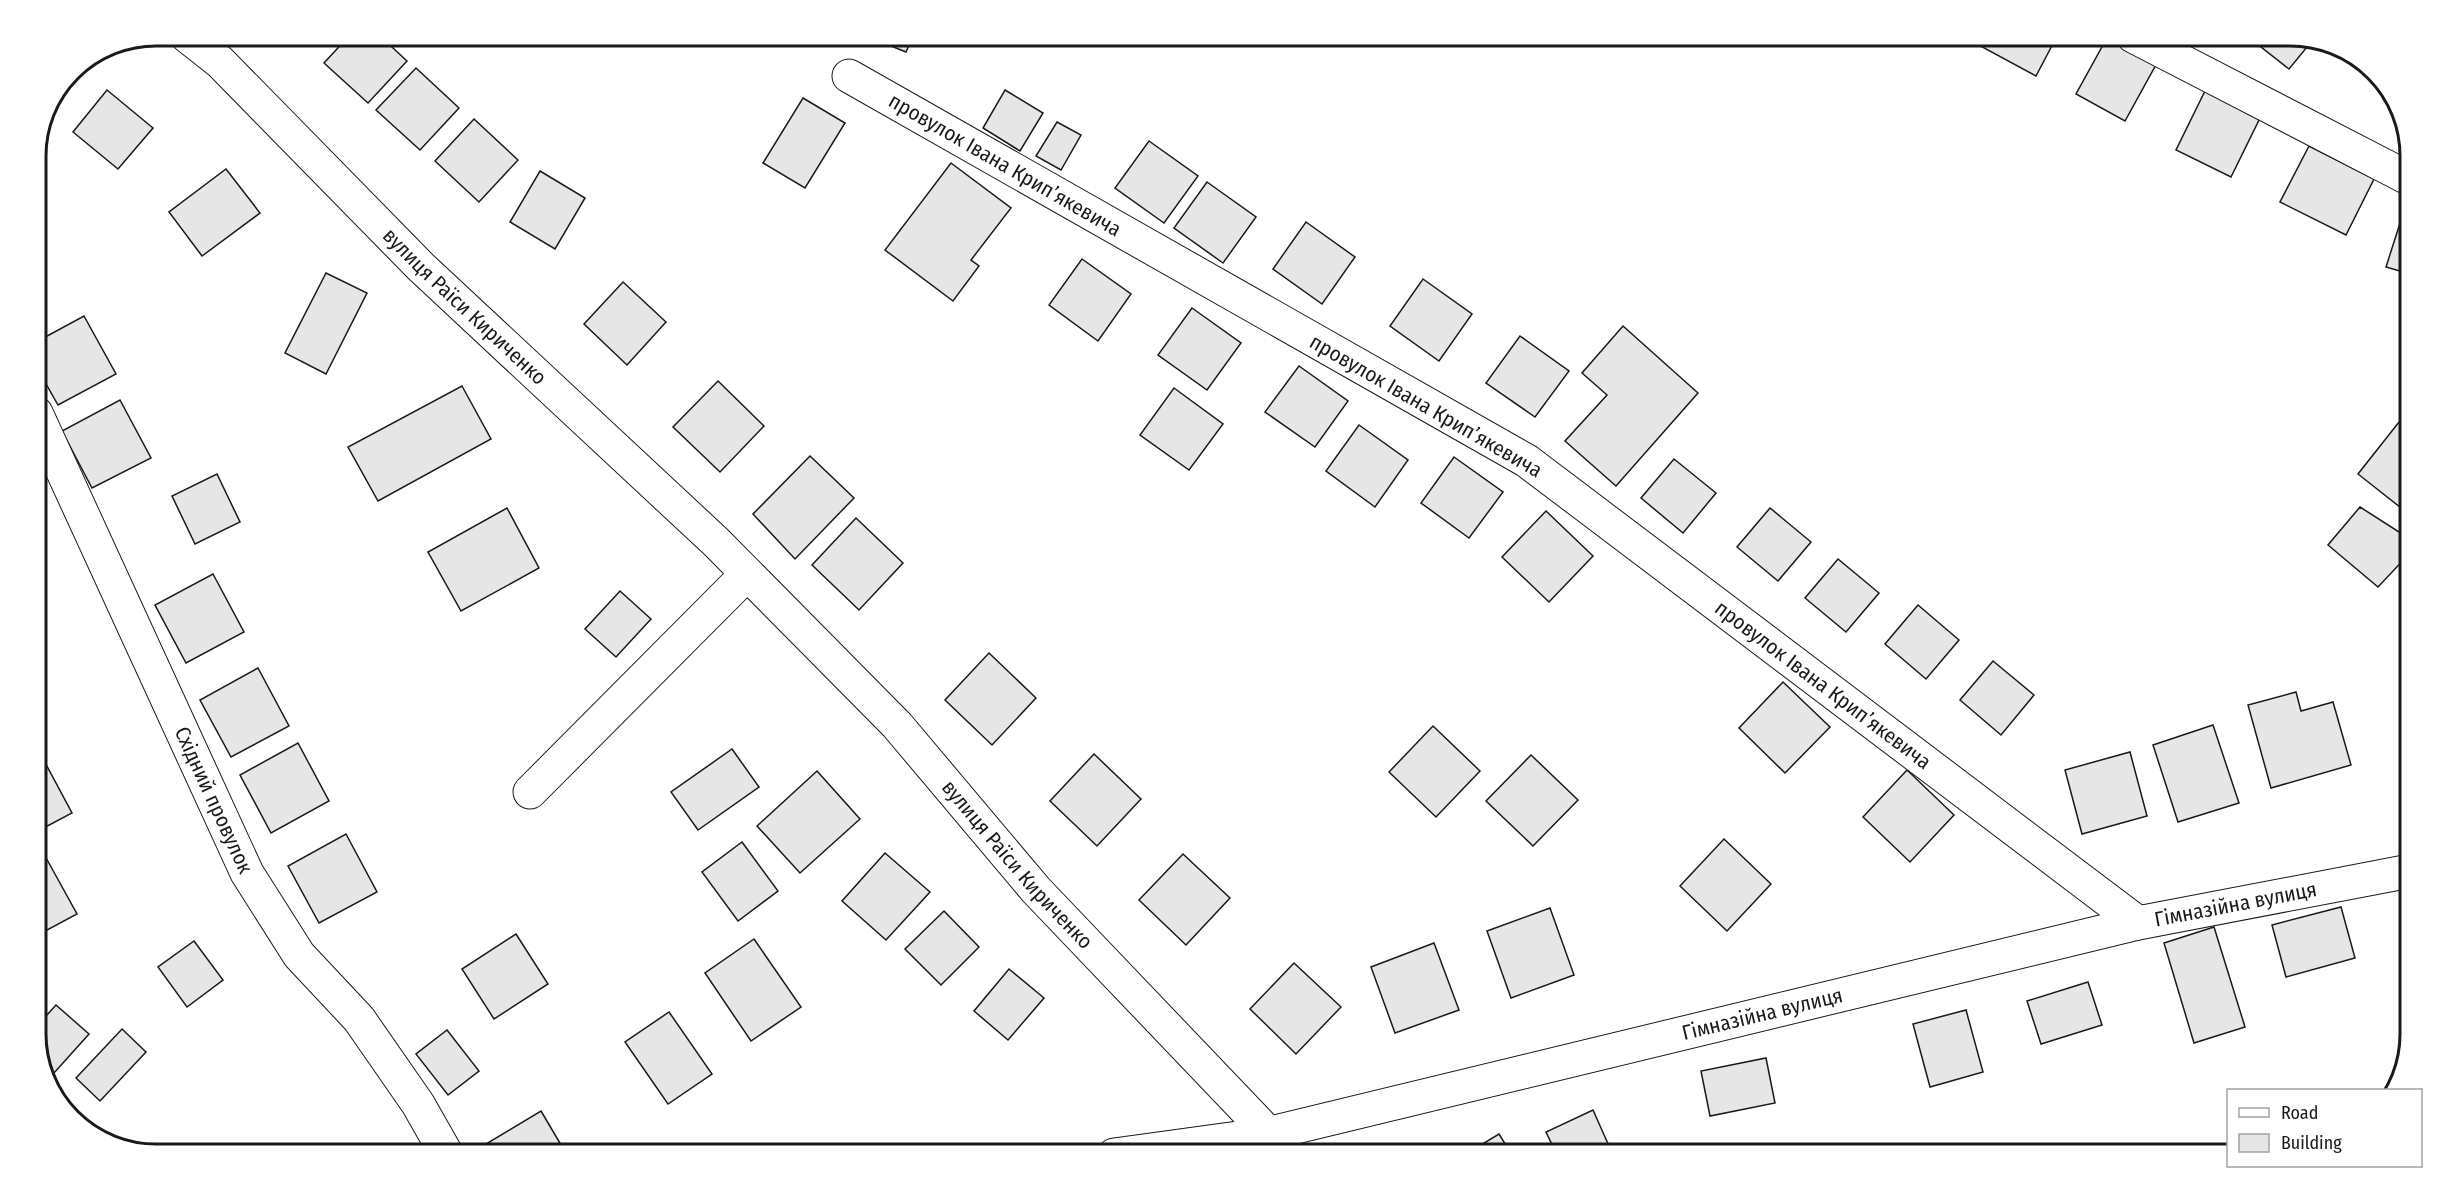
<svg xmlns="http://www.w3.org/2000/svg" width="2446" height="1191" viewBox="0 0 2446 1191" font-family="'Fira Sans Condensed',sans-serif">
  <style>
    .building { fill: #e6e6e6; stroke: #1a1a1a; stroke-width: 1.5 }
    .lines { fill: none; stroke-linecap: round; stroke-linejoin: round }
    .street-casing { stroke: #1a1a1a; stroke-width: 35 }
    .street { stroke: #fff; stroke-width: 33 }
    .labels { text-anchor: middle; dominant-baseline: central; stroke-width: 4.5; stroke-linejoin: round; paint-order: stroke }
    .street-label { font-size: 21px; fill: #1a1a1a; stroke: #fff }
    .rim { fill: none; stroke: #1a1a1a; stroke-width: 3 }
  </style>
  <rect width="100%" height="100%" fill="#fff"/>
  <g class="building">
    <polygon points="349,36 380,36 407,61 368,103 324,63"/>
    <polygon points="866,36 913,36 906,52"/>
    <polygon points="1976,36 2057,36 2036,76 1973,42"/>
    <polygon points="2108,36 2158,61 2125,121 2076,94"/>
    <polygon points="2247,36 2290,36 2312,41 2289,69"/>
    <polygon points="416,68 459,108 420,150 376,110"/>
    <polygon points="70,73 75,78 46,109"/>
    <polygon points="107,90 153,128 118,169 73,132"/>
    <polygon points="1005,90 1043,113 1020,151 983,128"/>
    <polygon points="2205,91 2260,118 2231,177 2176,150"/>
    <polygon points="803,98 845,123 805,188 763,163"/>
    <polygon points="474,119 518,160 479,202 435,161"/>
    <polygon points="1057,122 1081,135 1061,170 1036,156"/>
    <polygon points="1149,141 1198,176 1164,223 1115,188"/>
    <polygon points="2309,146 2374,179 2346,235 2280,202"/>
    <polygon points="951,163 1011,208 971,260 979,266 953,301 885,250"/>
    <polygon points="226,169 260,213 202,256 169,212"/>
    <polygon points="540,171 585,198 555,249 510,222"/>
    <polygon points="1207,182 1256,217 1223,263 1174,228"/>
    <polygon points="2402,217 2410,219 2410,274 2386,267"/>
    <polygon points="1306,222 1355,257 1322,304 1273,269"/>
    <polygon points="1082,259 1131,294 1098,341 1049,305"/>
    <polygon points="326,273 367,293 326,374 285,353"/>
    <polygon points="1423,279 1472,314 1439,361 1390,326"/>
    <polygon points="623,282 666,322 627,365 584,324"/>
    <polygon points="1192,308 1241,343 1207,390 1158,355"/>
    <polygon points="84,316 116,374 58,405 36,366 36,342"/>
    <polygon points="1623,326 1698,393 1616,486 1565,441 1607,395 1582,373"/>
    <polygon points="1520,336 1569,371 1535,417 1486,383"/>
    <polygon points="1299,366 1348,401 1315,447 1265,412"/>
    <polygon points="718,381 764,426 720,472 673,427"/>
    <polygon points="462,386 491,439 378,501 348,447"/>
    <polygon points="1174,388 1223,424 1189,470 1140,435"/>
    <polygon points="120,400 151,458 92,488 62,431"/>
    <polygon points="2403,417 2410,422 2410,515 2358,474"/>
    <polygon points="1359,425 1408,460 1375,507 1326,471"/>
    <polygon points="810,456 854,498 795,559 753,514"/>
    <polygon points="1454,457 1503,492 1469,538 1421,503"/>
    <polygon points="1674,459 1716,493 1683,533 1641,498"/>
    <polygon points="217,474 240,522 195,544 172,496"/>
    <polygon points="2360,507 2410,539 2410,553 2378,587 2328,545"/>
    <polygon points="507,508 539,568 461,611 428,552"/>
    <polygon points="1770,508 1811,542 1778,581 1737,547"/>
    <polygon points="1546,511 1593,556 1549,602 1502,557"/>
    <polygon points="856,518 903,563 859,610 812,565"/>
    <polygon points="1838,559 1879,593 1846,632 1805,598"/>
    <polygon points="213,574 244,632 186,663 155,605"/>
    <polygon points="620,591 651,619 616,657 585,629"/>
    <polygon points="1918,605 1959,640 1926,679 1885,644"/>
    <polygon points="989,653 1036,698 992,745 945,700"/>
    <polygon points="1993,661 2034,695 2001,735 1960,700"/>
    <polygon points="258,668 289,726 231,757 200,700"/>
    <polygon points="1783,682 1830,727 1785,773 1739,728"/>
    <polygon points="2296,692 2301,711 2333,702 2351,765 2271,788 2248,705"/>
    <polygon points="2213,725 2239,803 2178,822 2153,745"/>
    <polygon points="1433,726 1480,771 1436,817 1389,772"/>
    <polygon points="298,743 329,801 271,833 240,775"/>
    <polygon points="732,749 759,787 698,830 671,792"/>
    <polygon points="2130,752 2147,816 2082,834 2065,770"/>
    <polygon points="1094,754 1141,799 1097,846 1050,801"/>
    <polygon points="41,755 72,813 36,832 36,757"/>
    <polygon points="1531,755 1578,800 1533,846 1486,801"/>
    <polygon points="1907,770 1954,815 1910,862 1863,817"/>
    <polygon points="817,771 860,819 800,873 757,826"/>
    <polygon points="346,834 377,892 319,923 288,866"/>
    <polygon points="1724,839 1771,884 1727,931 1680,886"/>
    <polygon points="742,842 778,891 738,921 702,872"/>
    <polygon points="885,853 930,892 886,940 842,901"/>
    <polygon points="1183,854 1230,898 1186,945 1139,900"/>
    <polygon points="45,856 77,914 36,936 36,861"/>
    <polygon points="2341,907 2355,958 2286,977 2272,925"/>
    <polygon points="1550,908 1574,975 1511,998 1487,931"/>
    <polygon points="944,911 979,947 941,985 905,949"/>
    <polygon points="2214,927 2245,1027 2194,1043 2164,943"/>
    <polygon points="516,934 548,984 494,1019 462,969"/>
    <polygon points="754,939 801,1007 751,1041 705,973"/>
    <polygon points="194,941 223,980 187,1007 158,967"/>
    <polygon points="1434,943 1459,1010 1395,1033 1371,967"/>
    <polygon points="1294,963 1341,1007 1296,1054 1250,1009"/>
    <polygon points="1009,969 1044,998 1008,1040 974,1011"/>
    <polygon points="2088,982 2102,1025 2041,1044 2027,1001"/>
    <polygon points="56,1005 89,1034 54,1073 43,1064 36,1043 36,1027"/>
    <polygon points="1966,1010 1983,1072 1930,1087 1913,1024"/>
    <polygon points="669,1012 712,1074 668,1104 625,1042"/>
    <polygon points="122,1029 146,1052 100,1101 76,1078"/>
    <polygon points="447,1030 479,1071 448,1095 416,1054"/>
    <polygon points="1766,1058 1775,1103 1710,1116 1701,1071"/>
    <polygon points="1593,1110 1613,1155 1557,1155 1546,1132"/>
    <polygon points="541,1111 567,1155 486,1155 481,1147"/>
    <polygon points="1499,1134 1512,1155 1464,1155"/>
  </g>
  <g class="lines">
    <g class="street-casing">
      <g id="street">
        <path id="s1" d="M187,36L220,62L421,267L716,542L897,725L1036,890L1289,1155"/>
        <polyline points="2133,36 2410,179"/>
        <polyline points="849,76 1527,461 2138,923"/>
        <path id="s2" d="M36,413L247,873L299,955L359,1019L418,1104L447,1155"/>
        <polyline points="530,792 747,574"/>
        <path id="s3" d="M1114,1155L1267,1134L2138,923L2410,871"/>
      </g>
    </g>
    <use href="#street" class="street"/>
  </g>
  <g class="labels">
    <g class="street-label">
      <text transform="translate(1005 165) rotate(30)">провулок Івана Крипʼякевича</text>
      <text stroke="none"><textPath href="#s1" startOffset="388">вулиця Раїси Кириченко</textPath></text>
      <text transform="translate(1426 406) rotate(30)">провулок Івана Крипʼякевича</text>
      <text transform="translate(1823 685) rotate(37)">провулок Івана Крипʼякевича</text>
      <text stroke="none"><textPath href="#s2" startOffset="426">Східний провулок</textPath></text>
      <text stroke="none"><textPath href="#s1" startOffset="1174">вулиця Раїси Кириченко</textPath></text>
      <text stroke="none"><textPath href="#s3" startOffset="1150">Гімназійна вулиця</textPath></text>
      <text stroke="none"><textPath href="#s3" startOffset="664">Гімназійна вулиця</textPath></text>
    </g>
  </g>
  <path d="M0 0H2446V1191H0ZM156 46H2290A110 110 0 0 1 2400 156V1034A110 110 0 0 1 2290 1144H156A110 110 0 0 1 46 1034V156A110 110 0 0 1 156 46Z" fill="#fff" fill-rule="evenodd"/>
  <path class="rim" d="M156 46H2290A110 110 0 0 1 2400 156V1034A110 110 0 0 1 2290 1144H156A110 110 0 0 1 46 1034V156A110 110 0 0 1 156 46Z"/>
  <rect x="2227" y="1089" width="195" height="78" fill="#ffffff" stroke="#a3a3a3" stroke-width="1.5"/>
  <rect x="2239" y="1108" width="30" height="9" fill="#ffffff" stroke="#a3a3a3" stroke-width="1.5"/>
  <text x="2281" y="1119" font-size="18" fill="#1a1a1a">Road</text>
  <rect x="2239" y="1134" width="30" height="18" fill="#e6e6e6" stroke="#a3a3a3" stroke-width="1.5"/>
  <text x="2281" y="1149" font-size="18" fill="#1a1a1a">Building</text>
</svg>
